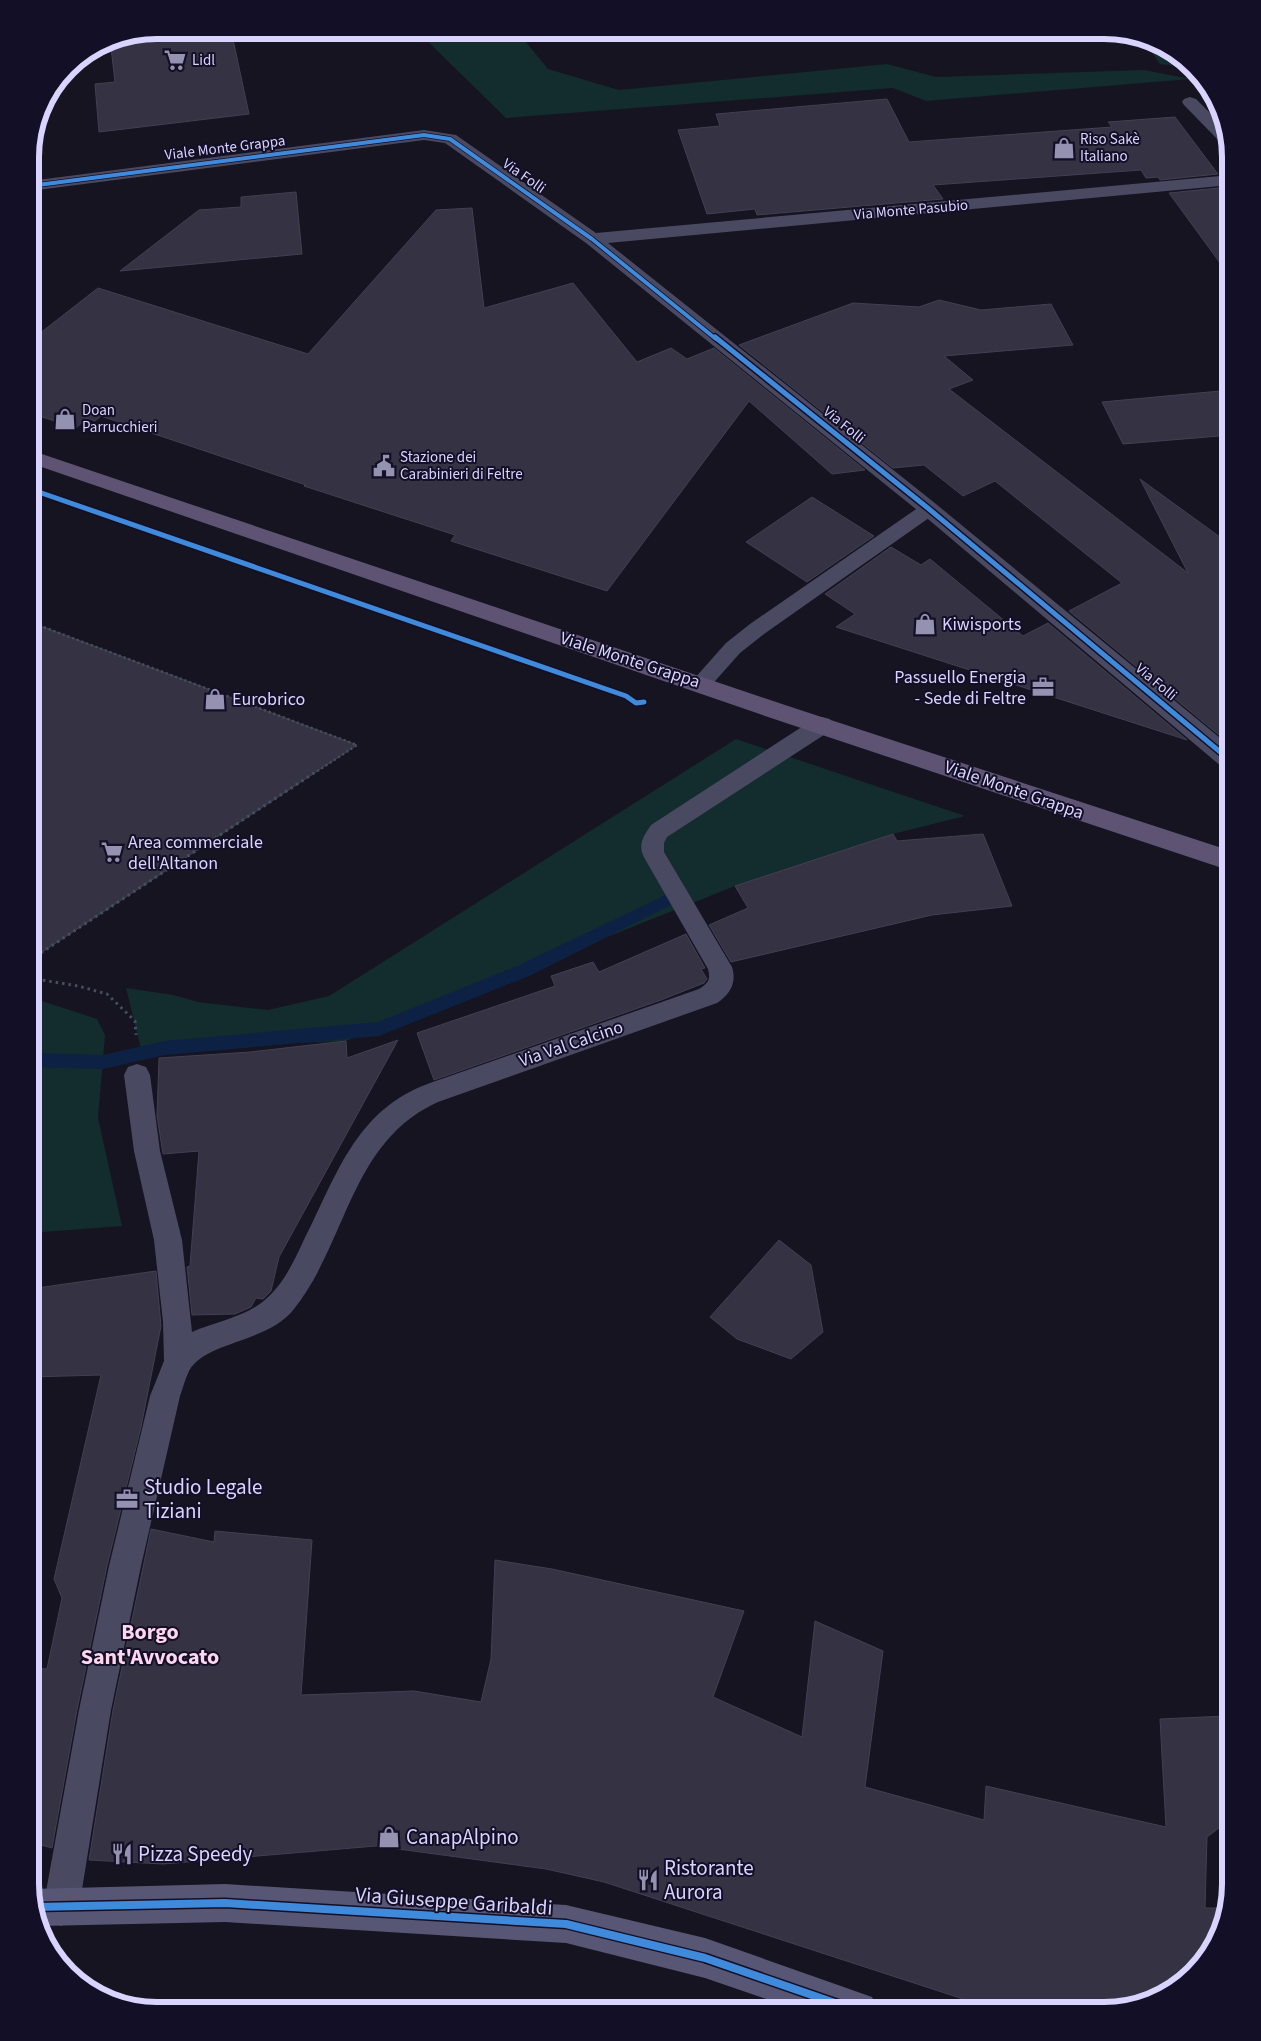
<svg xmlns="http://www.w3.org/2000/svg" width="1261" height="2041" viewBox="0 0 1261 2041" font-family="'Source Sans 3',sans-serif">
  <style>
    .green { fill: #132c2d }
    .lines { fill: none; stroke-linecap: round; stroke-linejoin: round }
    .stream { fill: #0d2144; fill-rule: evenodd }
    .building { fill: #343243; stroke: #433f54 }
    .path-far1 { stroke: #44505f; stroke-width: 2.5; stroke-dasharray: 2 3; stroke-linecap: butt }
    .path { stroke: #44505f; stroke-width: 3; stroke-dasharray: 2.5 4; stroke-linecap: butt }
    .lane { fill: #4a4962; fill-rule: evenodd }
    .street { fill: #4a4962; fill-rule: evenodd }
    .secondary { fill: #575674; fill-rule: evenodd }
    .primary { fill: #5e5373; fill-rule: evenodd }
    .cycleway-far2-casing { stroke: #130f26; stroke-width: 5.5 }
    .cycleway-far1-casing { stroke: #130f26; stroke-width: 8 }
    .cycleway-casing { stroke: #130f26; stroke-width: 11 }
    .cycleway-far2 { stroke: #408adc; stroke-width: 4 }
    .cycleway-far1 { stroke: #408adc; stroke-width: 5 }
    .cycleway { stroke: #408adc; stroke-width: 8 }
    .labels { text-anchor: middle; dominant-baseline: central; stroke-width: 4; stroke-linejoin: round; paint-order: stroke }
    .far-poi-label { font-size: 15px; fill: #d9d4ff; stroke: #130f26; text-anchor: start }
    .far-street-label { font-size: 15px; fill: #d9d4ff; stroke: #130f26 }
    .poi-label { font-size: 18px; fill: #d9d4ff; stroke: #130f26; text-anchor: start }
    .street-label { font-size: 18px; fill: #d9d4ff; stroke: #130f26 }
    .near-poi-label { font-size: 21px; fill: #d9d4ff; stroke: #130f26; text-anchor: start }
    .near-street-label { font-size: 21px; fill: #d9d4ff; stroke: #130f26 }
    .near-neighbourhood-label { font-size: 22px; font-weight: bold; fill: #ffd6f0; stroke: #130f26 }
    .rim { fill: none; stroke: #d9d4ff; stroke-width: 6 }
  </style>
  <rect width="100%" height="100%" fill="#161421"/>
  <g class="green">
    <polygon points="416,30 516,30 548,69 619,90 887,64 936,77 1144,70 1190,79 926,101 893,88 506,118"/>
    <polygon points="1144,41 1175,52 1188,67 1160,64"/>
    <polygon points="736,739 965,816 893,834 735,886 346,1041 165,1048 142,1053 126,988 173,995 198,1002 268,1010 329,996"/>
    <polygon points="30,997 97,1019 105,1035 98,1118 122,1226 30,1233"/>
  </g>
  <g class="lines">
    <polygon class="stream" points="666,895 671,897 674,901 671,905 529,976 379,1036 165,1055 103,1069 30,1067 30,1053 103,1055 165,1041 378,1022 517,966"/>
  </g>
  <g class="building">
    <polygon points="157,30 231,30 249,114 99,132 95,84 115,82 110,39"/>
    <polygon points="887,99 909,142 1112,127 1108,122 1175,117 1218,174 1160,180 1158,177 1146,178 1141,170 933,185 943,199 757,215 755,209 707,214 678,130 720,126 716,114"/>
    <polygon points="1228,187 1231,191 1231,278 1169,193"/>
    <polygon points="296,192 302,254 120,271 199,210 241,207 241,197"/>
    <polygon points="472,208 484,308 573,283 637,362 671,348 687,359 714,348 865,470 832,474 749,401 607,591 451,541 455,535 304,486 306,485 101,416 95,421 87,418 76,428 30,413 30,341 98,288 308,354 436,210"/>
    <polygon points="939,300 981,310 1051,304 1073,345 944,356 973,380 949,389 1188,573 1140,479 1231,545 1231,745 1069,611 1122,583 995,481 963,496 924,465 893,468 739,345 853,303 919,307"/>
    <polygon points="1231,390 1231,435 1123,444 1102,402"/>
    <polygon points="812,497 874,536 807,582 746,542"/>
    <polygon points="891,547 921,565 930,559 1023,636 1048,623 1187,740 836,627 855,614 825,594"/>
    <polygon points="30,622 357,745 30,960"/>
    <polygon points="893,834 897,841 983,834 1012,906 932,915 731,962 709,925 748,908 735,886"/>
    <polygon points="686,934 705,968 701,969 707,979 704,983 661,1000 434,1080 417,1033 555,986 551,976 593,962 599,972"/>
    <polygon points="398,1040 279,1257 271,1291 263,1299 256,1298 251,1307 235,1314 192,1315 187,1267 190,1266 199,1151 163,1154 157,1116 159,1058 250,1052 346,1041 347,1058"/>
    <polygon points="779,1240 811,1265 823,1332 791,1359 737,1339 710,1317"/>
    <polygon points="156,1271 161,1326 141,1427 107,1566 77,1710 52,1848 30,1842 30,1668 47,1669 62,1598 54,1579 101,1375 30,1377 30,1289"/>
    <polygon points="151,1529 214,1542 215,1531 312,1540 301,1695 414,1691 481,1702 491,1659 495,1560 552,1569 744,1611 713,1697 802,1737 815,1621 883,1651 865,1787 984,1820 986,1786 1166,1827 1160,1719 1226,1716 1231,1740 1231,1819 1207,1837 1205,1908 1224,1908 1210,1954 1160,1998 1104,2011 1000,2011 604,1882 546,1869 376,1846 163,1864 89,1860 113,1710"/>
  </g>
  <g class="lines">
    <polyline class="path-far1" points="30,622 357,745 316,772"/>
    <g class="path">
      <polyline points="30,960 317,771"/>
      <polyline points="30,978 78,986 107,994 135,1021 136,1035"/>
    </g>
    <g class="lane">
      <polygon points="929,503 936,505 939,509 936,513 764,634 740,653 708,689 701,692 694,689 690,684 694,679 726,643 750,624 922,505"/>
      <path d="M822,717L830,719L833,725L830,731L667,837L664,843V852L732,967C737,983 730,994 717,1003L438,1102C350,1142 348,1241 294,1309C268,1343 205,1341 189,1371C185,1379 183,1388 180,1396L141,1566L111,1710L79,1908L73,1920L61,1926L49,1920L43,1908L79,1710L109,1566L150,1396L164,1361L163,1322L154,1240L134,1151L124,1075L128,1067L137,1064L146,1067L150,1075L160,1151L182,1240L192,1332C216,1321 247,1317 267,1298C283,1284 293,1263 302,1244C336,1178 354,1110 430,1083L699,989C708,983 711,980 708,969L645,859C637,845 643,837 651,825L814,719Z"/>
    </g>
    <g class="street">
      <polygon points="1190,97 1196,99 1224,127 1228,144 1221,143 1184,105 1182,102 1184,99"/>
      <polygon points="424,130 456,135 596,233 1231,175 1231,185 608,243 936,504 1231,747 1231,770 1222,767 922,514 586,243 445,143 424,140 30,191 30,181"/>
    </g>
    <polygon class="secondary" points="225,1884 566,1905 705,1938 872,1997 878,2011 801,2011 705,1978 566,1943 225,1922 40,1926 31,1889"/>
    <polygon class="primary" points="30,450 788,706 1231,851 1231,871 771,718 30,463"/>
    <g class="cycleway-far2-casing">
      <polyline id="cycleway-far2" points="30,186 424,135 450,139 592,239 716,339"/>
    </g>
    <g class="cycleway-far1-casing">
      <g id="cycleway-far1">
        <polyline points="715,337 929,509 1231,761"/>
        <polyline points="30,489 626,696 636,703 644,702"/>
      </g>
    </g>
    <g class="cycleway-casing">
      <polyline id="cycleway" points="35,1907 225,1903 566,1924 705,1958 858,2011"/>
    </g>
    <use href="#cycleway-far2" class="cycleway-far2"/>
    <use href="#cycleway-far1" class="cycleway-far1"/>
    <use href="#cycleway" class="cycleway"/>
  </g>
  <defs>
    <g id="supermarket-bare" transform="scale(1.725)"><path d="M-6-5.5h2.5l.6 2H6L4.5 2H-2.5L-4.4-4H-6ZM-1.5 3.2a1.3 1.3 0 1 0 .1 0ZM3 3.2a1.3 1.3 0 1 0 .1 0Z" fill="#9591b1" stroke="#130f26" stroke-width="2.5" paint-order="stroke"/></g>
    <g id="shop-bare" transform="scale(1.725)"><path d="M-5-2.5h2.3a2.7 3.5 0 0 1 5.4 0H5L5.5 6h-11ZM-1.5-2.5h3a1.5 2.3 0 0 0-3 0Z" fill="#9591b1" stroke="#130f26" stroke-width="2.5" paint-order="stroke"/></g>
    <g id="civic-bare" transform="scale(1.725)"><path d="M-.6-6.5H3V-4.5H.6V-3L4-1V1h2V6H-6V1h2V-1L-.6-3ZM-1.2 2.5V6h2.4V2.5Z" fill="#9591b1" stroke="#130f26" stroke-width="2.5" paint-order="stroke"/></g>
    <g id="office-bare" transform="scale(1.725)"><path d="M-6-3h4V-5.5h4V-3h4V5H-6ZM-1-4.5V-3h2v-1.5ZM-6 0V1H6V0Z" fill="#9591b1" stroke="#130f26" stroke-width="2.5" paint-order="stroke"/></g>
    <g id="restaurant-bare" transform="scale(1.725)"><path d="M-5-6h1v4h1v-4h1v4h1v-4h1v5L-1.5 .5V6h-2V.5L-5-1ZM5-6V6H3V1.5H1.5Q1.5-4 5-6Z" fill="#9591b1" stroke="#130f26" stroke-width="2.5" paint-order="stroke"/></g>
  </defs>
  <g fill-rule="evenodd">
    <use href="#supermarket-bare" x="175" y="60"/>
    <use href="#shop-bare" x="1064" y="148"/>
    <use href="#shop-bare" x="65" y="419"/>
    <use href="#civic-bare" x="384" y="466"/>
    <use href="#shop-bare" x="925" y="624"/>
    <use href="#office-bare" x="1043" y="687"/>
    <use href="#shop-bare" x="215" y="699"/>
    <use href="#supermarket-bare" x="112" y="852"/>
    <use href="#office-bare" x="127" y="1499"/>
    <use href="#shop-bare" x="389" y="1837"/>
    <use href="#restaurant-bare" x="122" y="1854"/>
    <use href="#restaurant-bare" x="648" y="1880"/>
  </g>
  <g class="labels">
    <g class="far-poi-label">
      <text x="192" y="60">Lidl</text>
      <text x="1080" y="139">Riso Sakè<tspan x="1080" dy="17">Italiano</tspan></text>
      <text x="82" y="410">Doan<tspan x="82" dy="17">Parrucchieri</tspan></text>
      <text x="400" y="457">Stazione dei<tspan x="400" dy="17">Carabinieri di Feltre</tspan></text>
    </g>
    <g class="far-street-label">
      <text transform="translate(225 148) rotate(-7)">Viale Monte Grappa</text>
      <text transform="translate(524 176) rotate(35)">Via Folli</text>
      <text transform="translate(911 210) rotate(-5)">Via Monte Pasubio</text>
      <text transform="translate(844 425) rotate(39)">Via Folli</text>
      <text transform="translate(1156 682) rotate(40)">Via Folli</text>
    </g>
    <g class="poi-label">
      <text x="942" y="624">Kiwisports</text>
      <text x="1026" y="677" text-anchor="end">Passuello Energia<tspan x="1026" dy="21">- Sede di Feltre</tspan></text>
      <text x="232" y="699">Eurobrico</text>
      <text x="128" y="842">Area commerciale<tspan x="128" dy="21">dell'Altanon</tspan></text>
    </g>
    <g class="street-label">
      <text transform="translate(630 660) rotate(18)">Viale Monte Grappa</text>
      <text transform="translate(1014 790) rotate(19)">Viale Monte Grappa</text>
      <text transform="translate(571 1044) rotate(-19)">Via Val Calcino</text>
    </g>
    <g class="near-poi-label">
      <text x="144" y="1487">Studio Legale<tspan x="144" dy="24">Tiziani</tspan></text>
      <text x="406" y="1837">CanapAlpino</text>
      <text x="138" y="1854">Pizza Speedy</text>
      <text x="664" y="1868">Ristorante<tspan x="664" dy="24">Aurora</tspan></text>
    </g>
    <g class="near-street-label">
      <text transform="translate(454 1901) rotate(4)">Via Giuseppe Garibaldi</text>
    </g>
    <g class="near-neighbourhood-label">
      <text x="150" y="1632">Borgo<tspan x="150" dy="25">Sant'Avvocato</tspan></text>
    </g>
  </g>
  <path d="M0 0H1261V2041H0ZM157 39H1104A118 118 0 0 1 1222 157V1884A118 118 0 0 1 1104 2002H157A118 118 0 0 1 39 1884V157A118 118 0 0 1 157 39Z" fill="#130f26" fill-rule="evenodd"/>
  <path class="rim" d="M157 39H1104A118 118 0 0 1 1222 157V1884A118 118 0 0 1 1104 2002H157A118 118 0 0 1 39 1884V157A118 118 0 0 1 157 39Z"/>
</svg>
